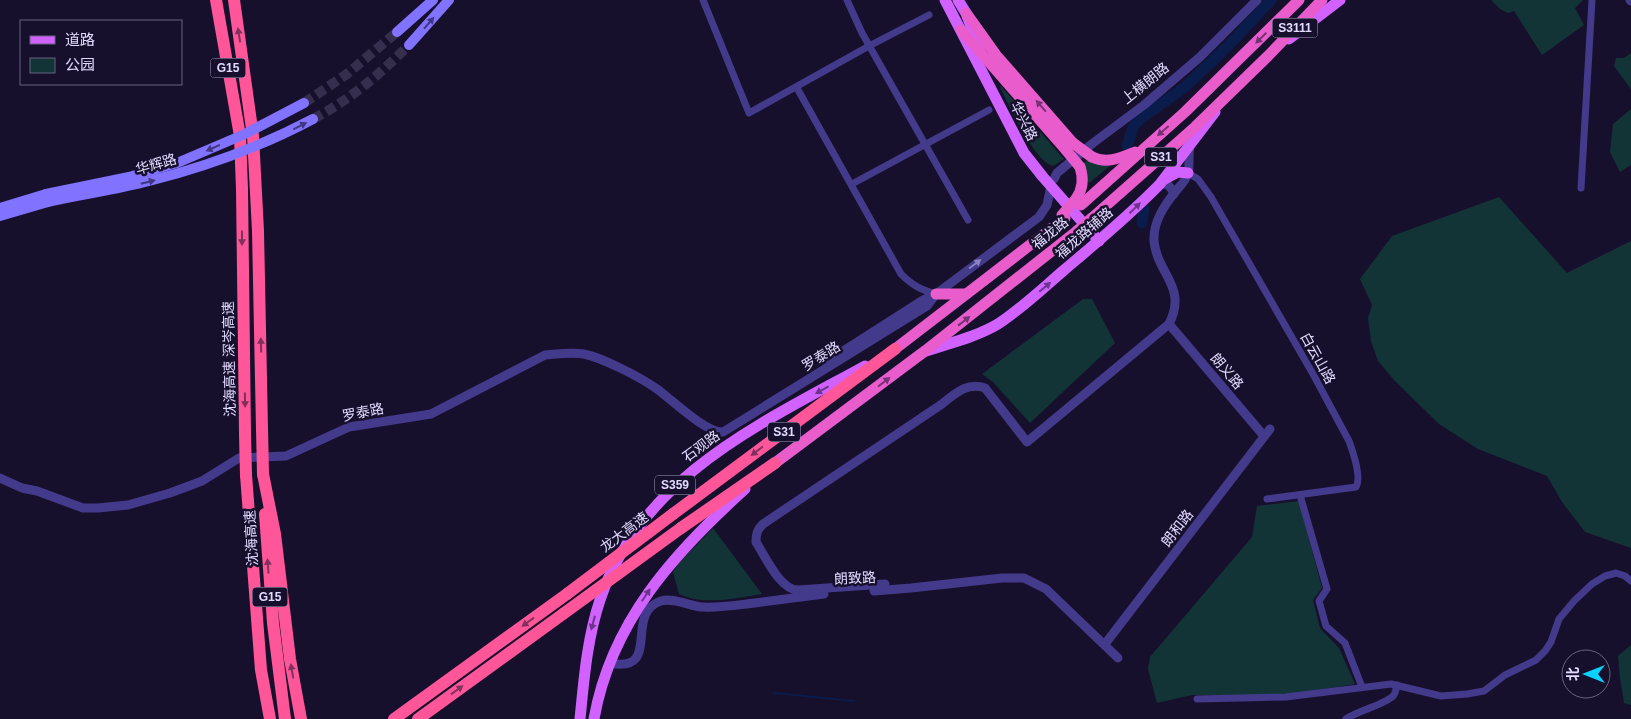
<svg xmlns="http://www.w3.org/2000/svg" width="1631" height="719" viewBox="0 0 1631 719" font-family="Helvetica,'Noto Sans SC',sans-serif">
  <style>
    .green { fill: #133436 }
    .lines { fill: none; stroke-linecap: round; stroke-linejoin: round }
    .stream { stroke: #0a1c4b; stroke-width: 2 }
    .river { stroke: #0a1c4b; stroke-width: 11 }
    .secondary-tunnel { stroke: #352e4c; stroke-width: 10; stroke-dasharray: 10 5; stroke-linecap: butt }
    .minor { stroke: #443a8c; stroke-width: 7 }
    .tertiary { stroke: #443a8c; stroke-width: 9 }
    .secondary { stroke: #8172ff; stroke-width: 10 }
    .primary { stroke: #d162ff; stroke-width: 11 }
    .trunk { stroke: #e85ccc; stroke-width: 11 }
    .motorway { stroke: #ff5699; stroke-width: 12 }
    .secondary-bridge { stroke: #8172ff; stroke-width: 10 }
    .trunk-bridge { stroke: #e85ccc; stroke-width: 11 }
    .motorway-bridge { stroke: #ff5699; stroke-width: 12 }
    .oneway { fill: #413780 }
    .oneway2 { fill: #7f305d }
    .oneway3 { fill: #753274 }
    .oneway4 { fill: #6b358b }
    .oneway5 { fill: #8b82c0 }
    .labels { text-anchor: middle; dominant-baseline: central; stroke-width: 5; stroke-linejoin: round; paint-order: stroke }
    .shield { fill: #17102c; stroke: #a59ec0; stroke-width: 1 }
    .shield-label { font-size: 12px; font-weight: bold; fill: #e2dbff }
    .street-label { font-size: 14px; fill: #e2dbff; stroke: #17102c }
  </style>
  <rect width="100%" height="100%" fill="#17102c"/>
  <g class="green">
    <polygon points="1491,0 1583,0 1575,8 1584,25 1542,55 1514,11 1508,13 1500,9"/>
    <polygon points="1631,53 1631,89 1614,66 1616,58 1624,58"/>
    <path d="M1001,86L1060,155L1064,159L1053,166C1034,161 1009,105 1000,87Z"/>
    <polygon points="1631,109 1631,165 1620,172 1610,152 1613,124"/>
    <polygon points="1089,158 1111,165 1089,183 1087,181 1083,164"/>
    <polygon points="1499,197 1567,273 1631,241 1631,548 1585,532 1562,502 1547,476 1478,449 1439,424 1395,381 1378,361 1371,341 1368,318 1372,305 1360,279 1392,236"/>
    <polygon points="1083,299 1092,299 1115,343 1030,423 993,382 982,374"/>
    <polygon points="1299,501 1322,588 1313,600 1320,628 1339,648 1355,684 1286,695 1192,695 1157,703 1148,669 1150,657 1252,537 1257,506"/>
    <path d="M713,528L762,594C736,598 704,606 679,594L673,572L678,564Z"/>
    <polygon points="1631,645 1631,705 1624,703 1620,678 1618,656"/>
  </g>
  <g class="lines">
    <polyline class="stream" points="774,693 854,701"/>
    <g class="river">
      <polyline points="1127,146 1133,127 1140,119 1185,87 1229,45 1271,0"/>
      <polyline points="1142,223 1144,208"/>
    </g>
    <g class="secondary-tunnel">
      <polyline points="304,103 347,74 397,32"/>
      <path d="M313,119C350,100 380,74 409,45"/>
    </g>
    <g class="minor">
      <polyline points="703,0 749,113 869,46 929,15"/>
      <polyline points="847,0 862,33 968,220"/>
      <path d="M797,88L901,274C912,285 921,290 936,294"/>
      <path d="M1188,173L1198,179L1211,197L1313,374L1349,441C1353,452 1362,477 1356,487L1267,499"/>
      <polyline points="852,184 989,110"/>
      <polyline points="1581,188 1592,0"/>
      <polyline points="1300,495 1327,589 1319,601 1326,626 1345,643 1362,687"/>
      <polyline points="1197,699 1286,697 1391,684 1441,696 1467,694 1484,691 1505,675 1536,660 1545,651 1551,642 1559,619 1574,601 1592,584 1605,576 1616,573 1625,576 1631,581"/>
      <path d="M1346,719C1359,710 1384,705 1393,696C1396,693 1396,689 1397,685"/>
    </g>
    <g class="tertiary">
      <polyline points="1630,0 1631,1"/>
      <polyline points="1054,179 1057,173 1093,143 1144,105 1200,57 1257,0"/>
      <path d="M1160,184C1168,183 1171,187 1174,194"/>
      <polyline points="1169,324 1264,436"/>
      <polyline points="826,362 923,300 936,294 1039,217 1047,205 1051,186"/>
      <path d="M0,478L22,488L37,491L83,508H98L128,505L170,493L202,481L239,458L286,456L349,427L431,414L545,355C558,354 571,352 584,354C603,358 640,377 657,389C672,400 706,433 723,432L927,306L936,294"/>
      <path d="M885,584L798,590C780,590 765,556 756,542C756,534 757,530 763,524L942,404C956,393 967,382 985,388L1027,442L1169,324C1188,287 1157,274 1154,241C1153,222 1164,206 1175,192C1180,186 1186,181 1188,173C1190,165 1188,155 1190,146"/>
      <polyline points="874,591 911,588 1002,578 1024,578 1046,589 1118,658"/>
      <polyline points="1105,644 1270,429"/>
      <path d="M609,663C663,674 623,613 661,601C673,597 689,606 702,607C720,608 737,605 755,603C778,600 801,597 824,594"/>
    </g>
    <g class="secondary">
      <polyline points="397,32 433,0"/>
      <polyline points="409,45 449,0"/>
      <polyline points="0,208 46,194"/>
      <polyline points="0,216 48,202"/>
    </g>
    <g class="primary">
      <polyline points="945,0 1024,153 1043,177 1099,241"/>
      <polyline points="958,0 966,13 980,51"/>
      <polyline points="1289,39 1340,0"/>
      <polyline points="1165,179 1178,172 1188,173"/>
      <path d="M926,351C950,343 976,337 998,324C1021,309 1042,289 1063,271C1096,243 1130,215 1160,184L1215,112"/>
      <path d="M580,719C584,679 587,639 600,600C641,477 760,424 865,366"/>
      <path d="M594,719C611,622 674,553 745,489"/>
    </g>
    <g class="trunk">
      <polyline points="966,13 996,55 1073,143"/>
      <polyline points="961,30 1066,150"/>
      <path d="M1092,157C1107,164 1120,158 1135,152"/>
      <path d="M1076,199C1083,189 1084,179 1080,167"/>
      <polyline points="1081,205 1185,112 1299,0"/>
      <polyline points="1092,218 1195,127 1268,56 1322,0"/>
      <polyline points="936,294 966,294"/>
      <polyline points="895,349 1065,218"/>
      <polyline points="775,463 925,351 1077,231"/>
    </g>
    <g class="motorway">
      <polyline points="216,0 240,136 242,189 245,434"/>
      <polyline points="234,0 253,136 258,231 262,429"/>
      <polyline points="263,474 275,534 290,659 301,719"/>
      <polyline points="246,475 261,670 270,719"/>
      <polyline points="265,514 273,623 285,719"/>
      <polyline points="673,514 895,349"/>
      <polyline points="681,528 775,463"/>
      <polyline points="394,719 567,594"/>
      <polyline points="418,719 563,614"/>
    </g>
    <g class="secondary-bridge">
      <polyline points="46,194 129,177 177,163 245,134 304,103"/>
      <path d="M48,202C82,194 116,190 149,181C205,167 262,146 313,119"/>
    </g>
    <g class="trunk-bridge">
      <polyline points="1073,143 1092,157"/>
      <polyline points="1066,150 1080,167"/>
      <polyline points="1062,215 1076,199"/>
      <polyline points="1077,231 1092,218"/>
    </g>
    <g class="motorway-bridge">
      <polyline points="262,429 263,474"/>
      <polyline points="245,434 246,475"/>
      <polyline points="567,594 673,514"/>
      <polyline points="563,614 681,528"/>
    </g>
  </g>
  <defs><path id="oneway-solid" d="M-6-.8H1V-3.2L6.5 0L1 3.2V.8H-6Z" transform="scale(1.25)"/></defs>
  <g class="oneway">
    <use href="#oneway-solid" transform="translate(429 23) rotate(-49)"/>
    <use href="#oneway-solid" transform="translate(300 126) rotate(-27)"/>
    <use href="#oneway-solid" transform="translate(213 148) rotate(156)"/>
    <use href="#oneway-solid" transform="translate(148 182) rotate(-14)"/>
  </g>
  <g class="oneway2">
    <use href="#oneway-solid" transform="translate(239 35) rotate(-99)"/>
    <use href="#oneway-solid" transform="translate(242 238) rotate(90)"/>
    <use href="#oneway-solid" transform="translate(261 345) rotate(-91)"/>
    <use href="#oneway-solid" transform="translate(245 400) rotate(89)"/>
    <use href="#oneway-solid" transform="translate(757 451) rotate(143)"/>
    <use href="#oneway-solid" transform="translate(268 566) rotate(-94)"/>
    <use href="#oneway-solid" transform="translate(528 622) rotate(144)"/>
    <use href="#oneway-solid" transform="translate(292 671) rotate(-100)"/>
    <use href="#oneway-solid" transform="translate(457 690) rotate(-36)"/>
  </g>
  <g class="oneway3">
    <use href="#oneway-solid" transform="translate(1261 38) rotate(136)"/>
    <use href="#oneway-solid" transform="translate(1041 106) rotate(-131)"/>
    <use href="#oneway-solid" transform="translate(1163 131) rotate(139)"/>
    <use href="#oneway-solid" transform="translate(964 321) rotate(-38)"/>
    <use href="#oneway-solid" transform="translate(884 382) rotate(-37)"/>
  </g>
  <g class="oneway4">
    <use href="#oneway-solid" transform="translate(1135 208) rotate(-44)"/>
    <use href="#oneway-solid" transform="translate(1045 287) rotate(-40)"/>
    <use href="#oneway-solid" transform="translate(822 390) rotate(151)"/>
    <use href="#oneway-solid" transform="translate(646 595) rotate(-56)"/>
    <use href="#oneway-solid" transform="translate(593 623) rotate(105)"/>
  </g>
  <use class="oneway5" href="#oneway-solid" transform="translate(975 264) rotate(-37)"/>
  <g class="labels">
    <g class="shield">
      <rect x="1272.5" y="18.5" width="45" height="19" rx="4"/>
      <rect x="210.5" y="58.5" width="35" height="19" rx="4"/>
      <rect x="1145" y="147.5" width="32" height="19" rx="4"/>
      <rect x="768" y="422.5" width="32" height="19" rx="4"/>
      <rect x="655" y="475.5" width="40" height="19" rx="4"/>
      <rect x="252.5" y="587.5" width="35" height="19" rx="4"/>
    </g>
    <g class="shield-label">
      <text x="1295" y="28">S3111</text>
      <text x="228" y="68">G15</text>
      <text x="1161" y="157">S31</text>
      <text x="784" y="432">S31</text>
      <text x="675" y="485">S359</text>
      <text x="270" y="597">G15</text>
    </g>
    <g class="street-label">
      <text transform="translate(1145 83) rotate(-39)">上横朗路</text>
      <text transform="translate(1024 121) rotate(63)">华兴路</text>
      <text transform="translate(156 164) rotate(-16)">华辉路</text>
      <text transform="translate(1050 233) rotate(-39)">福龙路</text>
      <text transform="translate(1084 233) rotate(-41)">福龙路辅路</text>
      <text transform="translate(821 356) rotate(-32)">罗泰路</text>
      <text transform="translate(1318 358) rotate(61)">白云山路</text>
      <text transform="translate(229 359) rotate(-91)">沈海高速 深岑高速</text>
      <text transform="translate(1227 371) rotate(50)">朗义路</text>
      <text transform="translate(363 412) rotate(-11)">罗泰路</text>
      <text transform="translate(701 446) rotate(-36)">石观路</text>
      <text transform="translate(1177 528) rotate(-52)">朗和路</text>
      <text transform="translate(624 532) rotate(-37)">龙大高速</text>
      <text transform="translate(251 538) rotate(-93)">沈海高速</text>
      <text transform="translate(855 578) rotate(-3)">朗致路</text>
    </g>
  </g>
  <rect x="20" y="20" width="162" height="65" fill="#17102c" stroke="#686180"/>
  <rect x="30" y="36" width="25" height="8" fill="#d162ff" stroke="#686180"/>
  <text x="65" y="45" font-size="15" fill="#e2dbff">道路</text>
  <rect x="30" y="58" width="25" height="15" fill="#133436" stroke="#686180"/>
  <text x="65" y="70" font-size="15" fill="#e2dbff">公园</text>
  <g transform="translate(1586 674) rotate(270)"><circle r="24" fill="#17102c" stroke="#686180"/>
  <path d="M0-4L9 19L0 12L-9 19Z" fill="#07d2ff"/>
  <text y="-8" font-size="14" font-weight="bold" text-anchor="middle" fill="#e2dbff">北</text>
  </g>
</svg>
